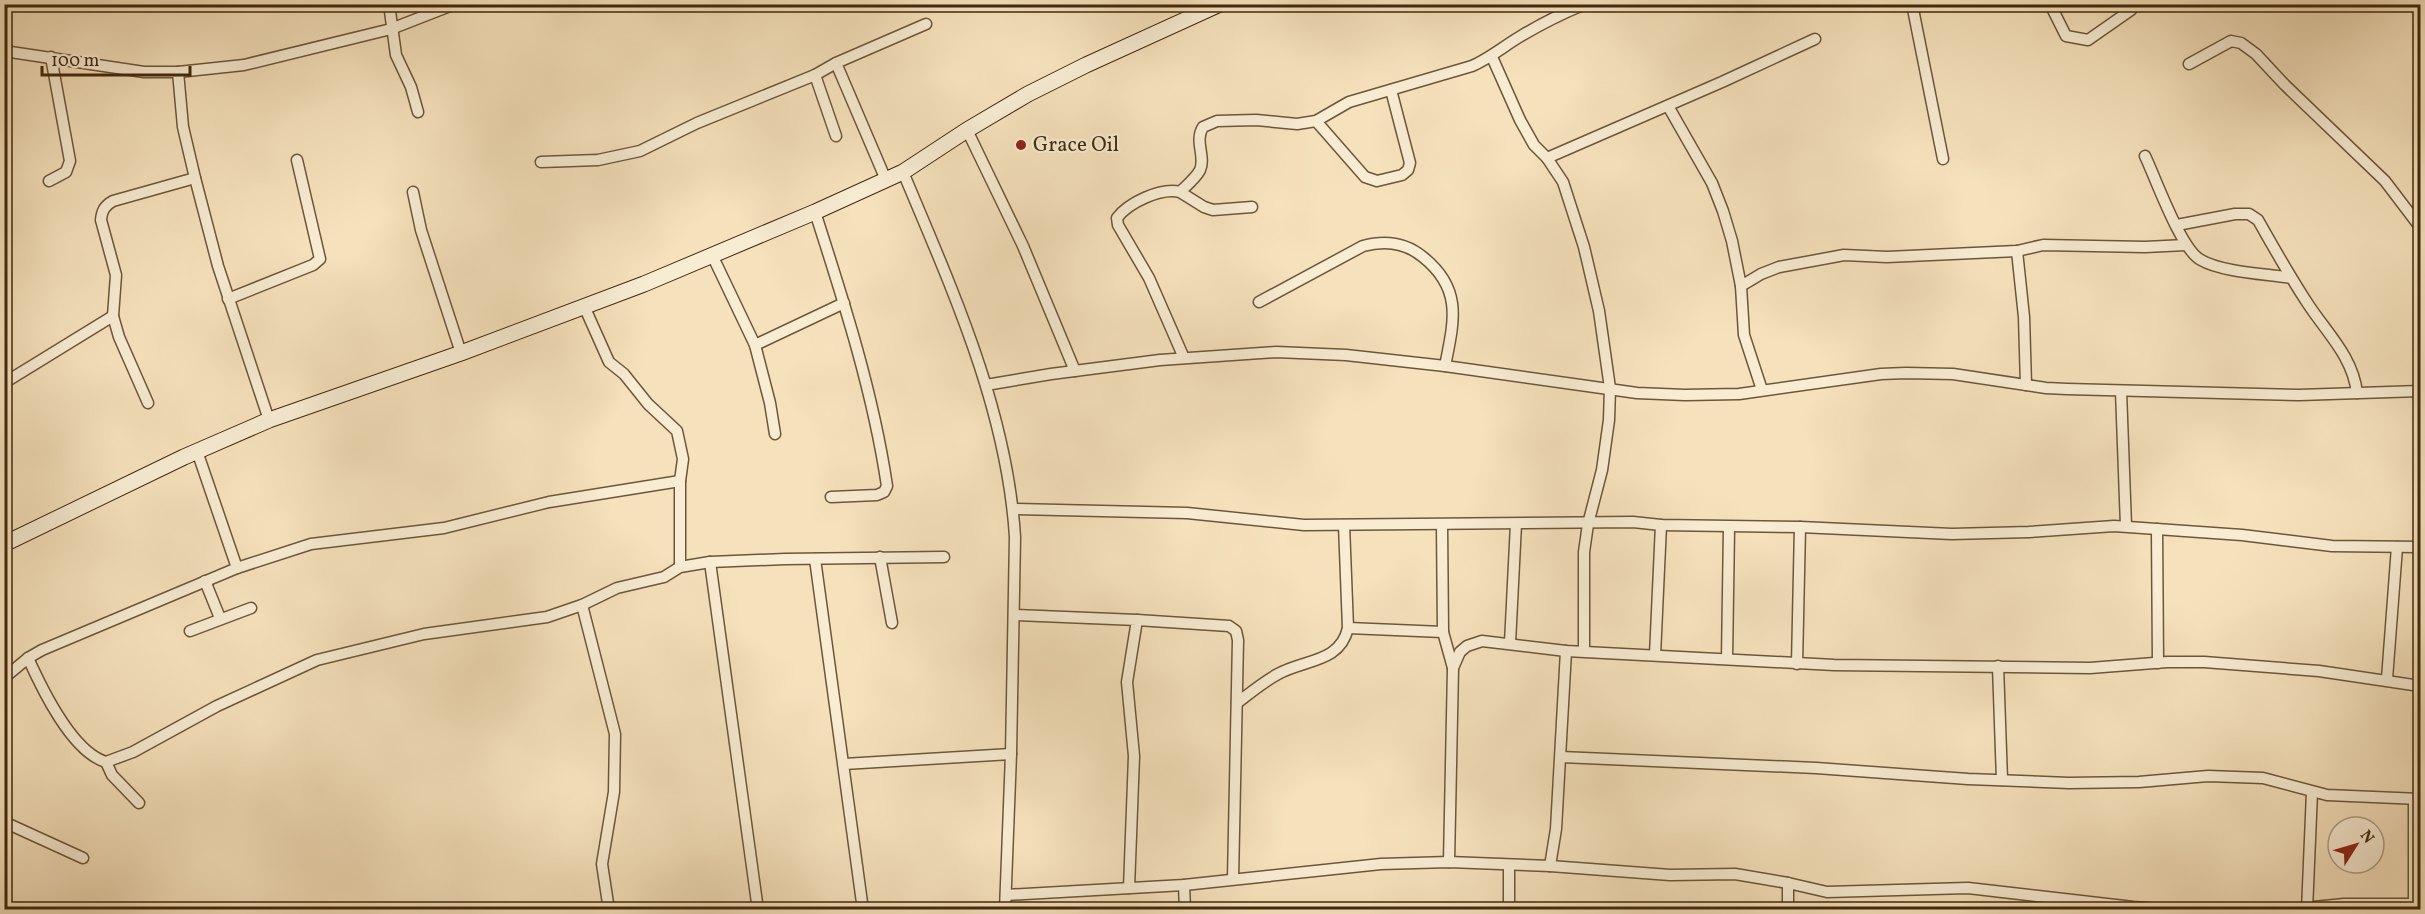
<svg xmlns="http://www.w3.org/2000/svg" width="2425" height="914" viewBox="0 0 2425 914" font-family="Vollkorn,serif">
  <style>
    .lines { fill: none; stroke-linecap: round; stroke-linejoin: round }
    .street-casing { stroke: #6d5739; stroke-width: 13 }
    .secondary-casing { stroke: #40290d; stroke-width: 17 }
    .street { stroke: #f8ecd3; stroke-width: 10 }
    .secondary { stroke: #f8ecd3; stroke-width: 15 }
    .poi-dot { fill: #8f2418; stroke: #f8ecd3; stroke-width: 2 }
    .labels { text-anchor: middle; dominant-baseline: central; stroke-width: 4.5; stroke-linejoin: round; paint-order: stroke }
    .poi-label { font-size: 21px; fill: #40290d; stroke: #f8ecd3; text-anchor: start }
  </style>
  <rect width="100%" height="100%" fill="#f5e1bc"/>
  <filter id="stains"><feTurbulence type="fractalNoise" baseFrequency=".00333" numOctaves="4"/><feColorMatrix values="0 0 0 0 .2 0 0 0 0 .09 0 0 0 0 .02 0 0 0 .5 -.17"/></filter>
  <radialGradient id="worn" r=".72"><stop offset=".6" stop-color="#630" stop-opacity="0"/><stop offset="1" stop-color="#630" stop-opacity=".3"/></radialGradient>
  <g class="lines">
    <g class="street-casing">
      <g id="street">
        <polyline points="389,4 396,55 411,87 418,112"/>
        <polyline points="1912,4 1943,159"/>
        <polyline points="2050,4 2066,36 2088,40 2131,10 2134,4"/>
        <polyline points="2419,4 2420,7"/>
        <polyline points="4,51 144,72 178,72 244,65 391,29 455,4"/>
        <polyline points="1492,57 1520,120 1534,145 1547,158 1563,182 1584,247 1599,311 1610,388 1609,420 1602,470 1588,524 1584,552 1584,651"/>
        <polyline points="836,63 886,180"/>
        <polyline points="2189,64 2231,41 2241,43 2256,54 2285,85 2385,181 2420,227"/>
        <polyline points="178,72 183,127 195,178 218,266 269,420"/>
        <polyline points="815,75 836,136"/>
        <polyline points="1668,106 1712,183 1723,211 1732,241 1741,286 1744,335 1762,390"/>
        <polyline points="1316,121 1365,177 1377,181 1402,175 1408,170 1410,163 1391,90"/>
        <polyline points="967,130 1023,246 1075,371"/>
        <path d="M2145,156C2156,179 2181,250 2201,260C2221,272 2267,274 2291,278"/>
        <polyline points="1547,158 1722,82 1815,39"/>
        <polyline points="541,162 598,160 640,151 697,123 815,75 836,63 926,24"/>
        <path d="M903,172C952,289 1007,409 1015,537L1011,754L1005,910"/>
        <polyline points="49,181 66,172 70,161 51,57"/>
        <polyline points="413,192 421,230 461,353"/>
        <polyline points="1180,192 1204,207 1213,210 1252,207"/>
        <path d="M815,212C844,302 873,392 887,486L884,492L877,495L831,497"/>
        <path d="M2177,225L2235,214H2249L2258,220C2274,248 2290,277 2308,304C2327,333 2353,357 2357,393"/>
        <polyline points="2017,251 2024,317 2026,385"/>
        <polyline points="713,257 755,345 770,403 775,434"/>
        <polyline points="1741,286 1761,274 1779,267 1844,255 1887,257 2017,251 2043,245 2145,247 2186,245"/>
        <polyline points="228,299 313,265 320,259 297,160"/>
        <path d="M1259,302L1363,246C1385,240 1405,242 1423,257C1463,289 1454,321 1445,366"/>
        <polyline points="584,306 609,362 624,374 648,404 677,431 683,459 680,481 680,567"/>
        <polyline points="755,345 844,303"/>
        <path d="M1184,358L1149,278L1118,225L1117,218C1128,203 1161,187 1180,192C1186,186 1196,178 1200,170C1206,157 1194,141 1203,127L1217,121L1256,120L1297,124L1316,121L1349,102L1472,66C1490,58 1504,46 1521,36C1541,24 1563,13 1585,4"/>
        <polyline points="4,383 113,316"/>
        <polyline points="986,385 1051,374 1160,360 1276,352 1346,355 1445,366 1637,393 1685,395 1739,394 1881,374 1906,373 1953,374 2046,388 2067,389 2299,395 2420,391"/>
        <polyline points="2121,391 2126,526"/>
        <path d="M148,403L119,337L113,316L116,275L101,220C102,211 104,206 113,201L195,178"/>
        <polyline points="197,451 237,568"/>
        <polyline points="1013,509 1187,513 1304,525 1633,522 1661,525 1800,527 1952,534 2029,532 2114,526 2242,535 2332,546 2420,547"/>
        <polyline points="1442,525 1443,632 1453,668"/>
        <polyline points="2157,529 2158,663"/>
        <polyline points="880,557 892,623"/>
        <polyline points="815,559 863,910"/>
        <polyline points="710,562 758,910"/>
        <polyline points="205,581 220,618"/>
        <polyline points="582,605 615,734 614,792 602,864 609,910"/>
        <polyline points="1014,615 1137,620 1127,682 1134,756 1129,888"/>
        <polyline points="1137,620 1229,626 1236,631 1238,640 1233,879"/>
        <polyline points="1348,628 1443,632"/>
        <polyline points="190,631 251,608"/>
        <polyline points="1510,643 1516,524"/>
        <polyline points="1655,655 1661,525"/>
        <path d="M28,658C42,689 72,752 106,762L133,752L217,706L317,660L424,634L547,617L582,605L617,588L664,577L680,567L710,562L785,559L944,557"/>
        <polyline points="1727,659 1729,528"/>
        <polyline points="1797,664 1800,527"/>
        <polyline points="1998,666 2002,780"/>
        <polyline points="4,678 28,658 42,650 237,568 311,544 444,528 549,502 680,481"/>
        <polyline points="2387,679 2397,547"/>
        <path d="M1237,703C1250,693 1263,682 1278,674C1305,659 1340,663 1348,628L1344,525"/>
        <polyline points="1561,757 1816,768 1968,779 2069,783 2139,782 2208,776 2263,778 2327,795 2420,799"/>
        <polyline points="106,762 112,775 139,803"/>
        <polyline points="844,764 1011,754"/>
        <polyline points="4,822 83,858"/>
        <polyline points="1449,862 1453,668 1460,652 1467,646 1482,641 1566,651 1834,665 2090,668 2167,662 2204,662 2319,671 2420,686"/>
        <polyline points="1550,866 1556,829 1566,651"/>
        <polyline points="1788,883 1788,910"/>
        <polyline points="1184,885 1185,910"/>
        <polyline points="1006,895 1184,885 1381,864 1449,862 1550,866 1670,875 1735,874 1788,883 1827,892 1968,888 2133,907 2172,910"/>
        <polyline points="2414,904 2414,799"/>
        <polyline points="1509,910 1509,865"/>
        <polyline points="2285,910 2344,904 2420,904"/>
        <polyline points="2307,910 2312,792"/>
      </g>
    </g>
    <g class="secondary-casing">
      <polyline id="secondary" points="4,544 184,457 269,420 461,353 644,284 815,212 903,172 967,130 1028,94 1086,65 1220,4"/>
    </g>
    <use href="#street" class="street"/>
    <use href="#secondary" class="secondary"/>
  </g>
  <circle class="poi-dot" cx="1021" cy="145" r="6"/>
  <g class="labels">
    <g class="poi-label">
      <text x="1033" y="145">Grace Oil</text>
    </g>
  </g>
  <rect width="2425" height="914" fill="none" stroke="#f5e1bc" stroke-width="24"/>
  <rect x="6" y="6" width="2413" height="902" fill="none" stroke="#40290d" stroke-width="3"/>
  <rect x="12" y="12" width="2401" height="890" fill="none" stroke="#40290d" stroke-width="1.5"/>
  <g transform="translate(2356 845) rotate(53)"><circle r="28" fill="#f8ecd3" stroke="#ae9e84" stroke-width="1.5"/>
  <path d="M0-4.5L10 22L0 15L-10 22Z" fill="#8f2418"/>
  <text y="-9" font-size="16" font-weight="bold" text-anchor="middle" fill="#40290d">N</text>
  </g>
  <path d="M42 66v9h148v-9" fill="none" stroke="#40290d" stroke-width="3"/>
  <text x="51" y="66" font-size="18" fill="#40290d" stroke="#f8ecd3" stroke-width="4.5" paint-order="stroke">100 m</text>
  <rect width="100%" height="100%" filter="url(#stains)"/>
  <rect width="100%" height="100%" fill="url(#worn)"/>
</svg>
